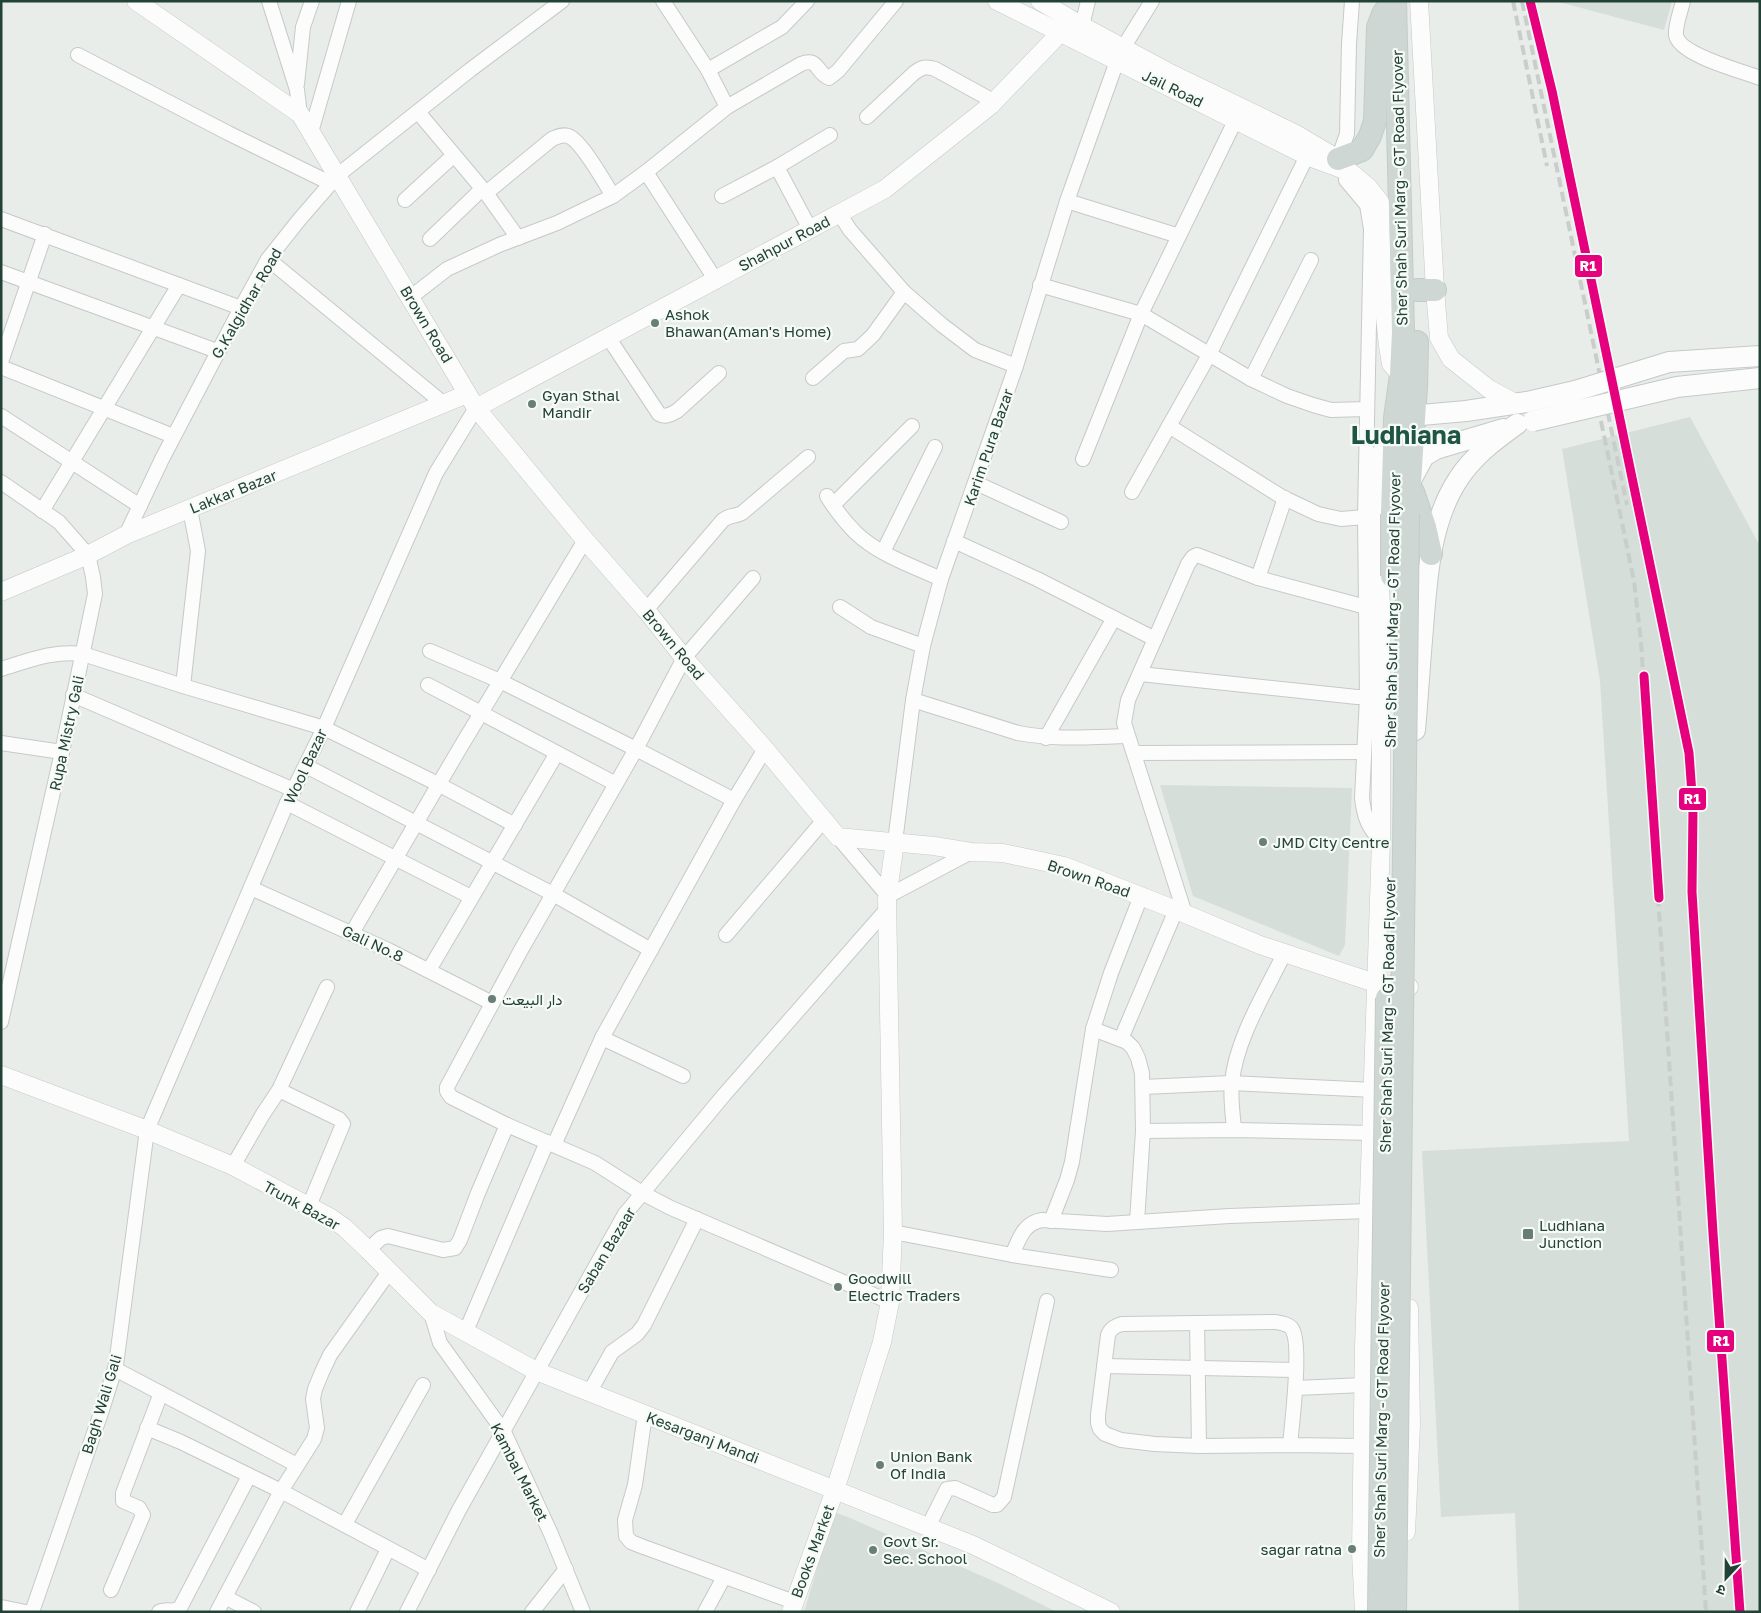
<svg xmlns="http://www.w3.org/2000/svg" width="1761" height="1613" viewBox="0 0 1761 1613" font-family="'Golos Text',Vazirmatn,'Noto Sans Devanagari',sans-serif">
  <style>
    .built { fill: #d6deda }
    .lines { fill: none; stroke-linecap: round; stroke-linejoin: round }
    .minor-casing { stroke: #c5cac7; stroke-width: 16 }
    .tertiary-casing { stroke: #c5cac7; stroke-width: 19 }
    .secondary-casing { stroke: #c3cac7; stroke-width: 22 }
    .primary-casing { stroke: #c3ccc8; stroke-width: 24 }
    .minor { stroke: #fcfcfc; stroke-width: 14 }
    .tertiary { stroke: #fcfcfc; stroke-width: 18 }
    .secondary { stroke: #fcfcfc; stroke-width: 20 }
    .primary { stroke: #cfd7d4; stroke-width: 22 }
    .rail { stroke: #c9cdcb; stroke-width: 4; stroke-dasharray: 10 5; stroke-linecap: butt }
    .secondary-bridge-casing { stroke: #c3cac7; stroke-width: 22; stroke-linecap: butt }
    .primary-bridge-casing { stroke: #c3ccc8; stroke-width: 24; stroke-linecap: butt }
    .secondary-bridge { stroke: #fcfcfc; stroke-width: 20 }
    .primary-bridge { stroke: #cfd7d4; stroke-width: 22 }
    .rail-1-casing { stroke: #f7fbf8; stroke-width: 12 }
    .rail-1 { stroke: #e5007d; stroke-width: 9 }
    .poi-dot { fill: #687e76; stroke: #f7fbf8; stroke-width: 2 }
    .labels { text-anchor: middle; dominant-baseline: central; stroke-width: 4.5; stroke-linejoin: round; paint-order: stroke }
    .street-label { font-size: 15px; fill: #234237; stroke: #f7fbf8 }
    .poi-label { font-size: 15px; fill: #234237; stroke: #f7fbf8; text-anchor: start }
    .town-label { font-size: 25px; font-weight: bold; fill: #1e5544; stroke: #f7fbf8 }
    .line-badge { stroke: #f7fbf8; stroke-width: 2 }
    .badge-label { font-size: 14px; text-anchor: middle; font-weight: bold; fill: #fff }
  </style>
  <rect width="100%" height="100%" fill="#e8edea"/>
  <g class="built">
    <polygon points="1555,1 1672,1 1664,30"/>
    <polygon points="1690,417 1760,546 1760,1612 1519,1612 1515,1513 1441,1517 1422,1151 1629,1141 1600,681 1562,449"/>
    <polygon points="1160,785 1352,788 1345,945 1339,956 1193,896"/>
    <polygon points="834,1512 850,1518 998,1583 1057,1612 804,1612"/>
  </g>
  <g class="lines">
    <g class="minor-casing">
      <g id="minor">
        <polyline points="269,1 297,90 300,114"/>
        <polyline points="663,1 708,70 782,27 807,1"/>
        <path d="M1683,1C1681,11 1675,25 1676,35C1679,55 1742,71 1760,78"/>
        <polyline points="1082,26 1088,1"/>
        <polyline points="1123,48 1152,1"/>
        <polyline points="78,55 228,133 330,183"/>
        <path d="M708,70L727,107L801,64C819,57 815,72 829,78L838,71L896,1"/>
        <polyline points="297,84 303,27 312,1"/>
        <polyline points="418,112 486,193 518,238"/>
        <path d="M867,117L914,73C922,67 926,66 935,69L995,102"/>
        <polyline points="311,132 349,1"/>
        <polyline points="1307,156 1209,355 1169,426 1282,497 1318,514 1327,516 1341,519 1365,517"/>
        <polyline points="1338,159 1347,134 1349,44 1352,1"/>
        <polyline points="777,167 830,135"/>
        <polyline points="646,172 715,279"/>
        <path d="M1350,172L1346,180L1367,205L1371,229L1365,517L1367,697L1362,798C1364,816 1368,828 1381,840"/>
        <path d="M486,193L552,139C557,137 562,134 568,136C581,140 605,183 613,196"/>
        <polyline points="722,196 777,167 810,229"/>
        <polyline points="405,200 454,155"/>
        <polyline points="1067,201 1179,236"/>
        <polyline points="1,219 241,308"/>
        <polyline points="430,239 482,189"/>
        <polyline points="268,259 444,404"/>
        <polyline points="1,272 217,351"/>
        <polyline points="1040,285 1141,314 1251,379 1287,396 1313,405 1331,410 1367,409"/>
        <polyline points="904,292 942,325 975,350 1016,366"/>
        <polyline points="411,297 447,269 499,245 557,223 613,196 646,172 727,107"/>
        <path d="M608,337L659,414C666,418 671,414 677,411L719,373"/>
        <polyline points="1,362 45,234"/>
        <polyline points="1,367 173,436"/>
        <polyline points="813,378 844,351 858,349 873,335 904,292 850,230 839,213"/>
        <polyline points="1251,379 1311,260"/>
        <polyline points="1,416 140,506"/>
        <polyline points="1083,459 1141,314 1236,119"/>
        <polyline points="1,482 59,522 88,555 93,577 95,594 62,752 1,1022"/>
        <polyline points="976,483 1061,522"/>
        <polyline points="1132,492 1169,426"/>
        <path d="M827,496C835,509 845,522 856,533C879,555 913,566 941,579"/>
        <polyline points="833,505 912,426"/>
        <polyline points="42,511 179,285"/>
        <polyline points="126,535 162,459 241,308 268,259 299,220 338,175 470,70 562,1"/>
        <polyline points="954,541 1037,579 1155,639"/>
        <polyline points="883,552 935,447"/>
        <polyline points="1258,578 1285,498"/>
        <polyline points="840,607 871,627 923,646"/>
        <path d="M646,610L723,520C731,514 735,517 742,513L808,457"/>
        <polyline points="430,651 500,681 636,749 521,950 447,1087 447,1091 451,1097 507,1125 595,1163 642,1193 671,1208 890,1302"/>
        <path d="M1,669C28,661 54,650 83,654L183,686L324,728L438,784L515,825"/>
        <polyline points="1140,674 1357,697 1367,697"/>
        <polyline points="428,685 616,784"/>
        <polyline points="183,686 198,551 190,509"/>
        <polyline points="73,695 294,790"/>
        <path d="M913,700L1018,733C1055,740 1089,737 1127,736"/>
        <polyline points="1046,738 1114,618"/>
        <polyline points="1,743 62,752"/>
        <polyline points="1134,753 1364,752"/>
        <polyline points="306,766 553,894 651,950"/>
        <polyline points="734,800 636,749 684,658 753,578"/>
        <polyline points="287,803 471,897"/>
        <polyline points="838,837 888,896 971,852"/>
        <polyline points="895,842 913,700 923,646 941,579 1016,366 1067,201 1117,61"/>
        <polyline points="251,888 388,950 492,1003"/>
        <polyline points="1185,914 1124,723 1128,700 1188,564 1193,557 1197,555 1258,578 1366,607"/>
        <polyline points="352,933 457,753 585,540"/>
        <polyline points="726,935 824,820"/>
        <polyline points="429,970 557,753"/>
        <polyline points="602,1038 683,1076"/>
        <polyline points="1121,1039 1176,910"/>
        <polyline points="1143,1087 1231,1083 1374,1090"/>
        <polyline points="279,1090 339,1119 343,1124 309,1206"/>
        <path d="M1234,1130C1233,1114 1230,1098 1232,1083C1235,1041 1266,991 1284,954"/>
        <polyline points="1143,1131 1234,1130 1372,1133"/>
        <polyline points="554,1145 602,1038 734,800 765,749"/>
        <polyline points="233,1166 263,1114 279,1090 327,987"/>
        <polyline points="1051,1221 1067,1180 1072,1162 1093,1029"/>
        <polyline points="1137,1221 1143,1131 1142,1073 1138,1058 1133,1048 1127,1042 1093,1029 1111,973 1141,896"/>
        <polyline points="893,1232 1012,1255 1111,1270"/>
        <polyline points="368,1250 381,1238 388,1236 443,1250 455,1248 460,1240 478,1193 507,1125"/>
        <path d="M1012,1255C1019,1240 1023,1223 1042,1220L1107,1224L1229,1216L1369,1211"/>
        <polyline points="431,1313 440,1343 504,1432 551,1534 583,1612"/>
        <polyline points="1197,1323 1199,1446"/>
        <polyline points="466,1331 547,1142"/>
        <polyline points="1104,1366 1296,1370"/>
        <polyline points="115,1369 297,1465"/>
        <polyline points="1296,1388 1364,1385"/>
        <polyline points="589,1393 612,1352 637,1334 644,1325 697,1219"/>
        <polyline points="645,1414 635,1485 625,1520 626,1536 631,1542 641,1546 794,1602"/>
        <polyline points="147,1428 181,1442 281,1491 429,1570"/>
        <path d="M1290,1445C1292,1423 1302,1344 1292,1329C1289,1324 1281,1323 1275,1322L1122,1324C1115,1326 1111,1328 1108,1335L1098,1415V1423L1100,1429L1105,1434L1121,1440L1155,1444L1199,1446L1290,1445L1363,1446"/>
        <polyline points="345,1524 423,1385"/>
        <polyline points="928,1527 947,1489 955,1488 993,1505 997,1505 1004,1497 1047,1301"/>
        <polyline points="111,1590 143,1515 139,1508 123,1501 123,1493 161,1393"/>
        <polyline points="225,1597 254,1612"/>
        <polyline points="1,1607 26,1612"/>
        <polyline points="32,1612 102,1410 116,1365 147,1130 287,803 324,728 436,473 476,408"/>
        <path d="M159,1612C166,1608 174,1613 180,1608L249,1476"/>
        <polyline points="217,1612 281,1491 314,1439 317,1428 313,1399 315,1389 322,1372 330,1355 389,1272"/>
        <polyline points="357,1612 388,1549"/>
        <polyline points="407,1612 459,1510 625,1214 724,1095 887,909"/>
        <polyline points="532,1612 566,1569"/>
        <polyline points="705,1612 724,1577"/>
      </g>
    </g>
    <g class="tertiary-casing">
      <g id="tertiary">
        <polyline points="136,1 300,114 476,408 585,540 646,610 684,658 765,749 838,837 934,846 971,852 1003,853 1064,866 1176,910 1260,945 1375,983 1409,987"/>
        <polyline points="997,1 1307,156 1350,172 1369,188 1380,202 1382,288 1388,346 1391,364 1401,375"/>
        <polyline points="1040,1 1082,26 1168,72 1294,133 1338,159"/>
        <polyline points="1419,1 1435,290 1439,338 1451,359 1489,389 1517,404"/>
        <polyline points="476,408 885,189 991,105 1060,33"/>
        <polyline points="1,592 88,555 126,535 467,394"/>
        <polyline points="1,1075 147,1130 233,1166 331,1218 345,1228 368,1250 431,1313 536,1371 973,1545 1111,1612"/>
        <polyline points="1406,1532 1411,1425 1409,1308"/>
        <polyline points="791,1612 835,1490 882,1342 890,1302 893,1232 887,899 895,842"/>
        <polyline points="1364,1612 1361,1553 1364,1347 1381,840 1381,613 1378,519 1381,453"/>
      </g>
    </g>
    <g class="secondary-casing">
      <g id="secondary">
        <polyline points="1399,417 1466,411 1527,402"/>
        <polyline points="1410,482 1424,456 1436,449 1503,429"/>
        <path d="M1415,730C1418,696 1420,662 1423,628C1427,578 1430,521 1459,478C1474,455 1495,440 1517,424"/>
      </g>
    </g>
    <g class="primary-casing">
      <g id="primary">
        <polyline points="1338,159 1362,150 1370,136 1375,121 1378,27 1383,14 1392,1"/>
        <polyline points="1417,290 1435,290"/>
        <polyline points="1413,492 1425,527 1431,554"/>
        <polyline points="1392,514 1395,418 1401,375 1403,332 1395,1"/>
        <polyline points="1408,514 1416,387 1417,342"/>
      </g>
    </g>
    <use href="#minor" class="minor"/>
    <use href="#tertiary" class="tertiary"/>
    <use href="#secondary" class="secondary"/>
    <use href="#primary" class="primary"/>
    <g class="rail">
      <polyline points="1513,1 1547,166"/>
      <polyline points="1522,1 1627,505"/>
      <polyline points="1530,1 1534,20"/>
      <polyline points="1601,421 1634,581 1641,642 1706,1612"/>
    </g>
    <g class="secondary-bridge-casing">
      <g id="secondary-bridge">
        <polyline points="1527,402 1575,391 1669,362 1760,356"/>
        <polyline points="1533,421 1677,387 1760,378"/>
      </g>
    </g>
    <g class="primary-bridge-casing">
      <g id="primary-bridge">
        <polyline points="1392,514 1392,576"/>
        <polyline points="1379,1612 1387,998"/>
        <polyline points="1395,1612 1408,514"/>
      </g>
    </g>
    <use href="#secondary-bridge" class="secondary-bridge"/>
    <use href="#primary-bridge" class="primary-bridge"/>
    <g class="rail-1-casing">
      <g id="rail-1">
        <polyline points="1530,1 1552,91 1689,753 1693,808 1692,892 1713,1233 1740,1612"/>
        <polyline points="1644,676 1659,898"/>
      </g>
    </g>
    <use href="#rail-1" class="rail-1"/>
  </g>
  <g class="poi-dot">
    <circle cx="655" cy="323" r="5"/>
    <circle cx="532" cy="404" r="5"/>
    <circle cx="1263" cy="842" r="5"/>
    <circle cx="492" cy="999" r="5"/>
    <rect x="1522" y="1228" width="12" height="12" rx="2.5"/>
    <circle cx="838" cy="1287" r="5"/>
    <circle cx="880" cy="1465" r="5"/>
    <circle cx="1352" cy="1549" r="5"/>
    <circle cx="873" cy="1550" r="5"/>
  </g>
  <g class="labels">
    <g class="street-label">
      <text transform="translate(1173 88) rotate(26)">Jail Road</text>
      <text transform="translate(1399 188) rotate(-91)">Sher Shah Suri Marg - GT Road Flyover</text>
      <text transform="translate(784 243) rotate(-28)">Shahpur Road</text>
      <text transform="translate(246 303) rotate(-60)">G.Kalgidhar Road</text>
      <text transform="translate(427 324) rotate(59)">Brown Road</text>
      <text transform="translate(988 447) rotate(-71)">Karim Pura Bazar</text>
      <text transform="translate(233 491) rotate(-22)">Lakkar Bazar</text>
      <text transform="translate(1392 610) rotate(-89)">Sher Shah Suri Marg - GT Road Flyover</text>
      <text transform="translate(674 644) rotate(50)">Brown Road</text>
      <text transform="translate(66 733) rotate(-78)">Rupa Mistry Gali</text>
      <text transform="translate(305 766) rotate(-65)">Wool Bazar</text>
      <text transform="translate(1089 878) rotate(19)">Brown Road</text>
      <text transform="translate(373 943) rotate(25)">Gali No.8</text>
      <text transform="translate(1387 1015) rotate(-89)">Sher Shah Suri Marg - GT Road Flyover</text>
      <text transform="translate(302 1205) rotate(29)">Trunk Bazar</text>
      <text transform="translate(606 1250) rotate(-59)">Saban Bazaar</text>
      <text transform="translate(101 1404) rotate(-73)">Bagh Wali Gali</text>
      <text transform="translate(1381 1420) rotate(-89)">Sher Shah Suri Marg - GT Road Flyover</text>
      <text transform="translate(703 1437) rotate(21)">Kesarganj Mandi</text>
      <text transform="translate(520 1472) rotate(63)">Kambal Market</text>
      <text transform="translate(812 1551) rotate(-70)">Books Market</text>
    </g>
    <g class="poi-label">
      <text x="665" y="314">Ashok<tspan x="665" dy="17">Bhawan(Aman's Home)</tspan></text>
      <text x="542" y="395">Gyan Sthal<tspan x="542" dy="17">Mandir</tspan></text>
      <text x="1273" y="842">JMD City Centre</text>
      <text x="502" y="999">دار البیعت</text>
      <text x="1539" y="1225">Ludhiana<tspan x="1539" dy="17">Junction</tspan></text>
      <text x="848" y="1278">Goodwill<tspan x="848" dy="17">Electric Traders</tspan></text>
      <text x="890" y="1456">Union Bank<tspan x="890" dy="17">Of India</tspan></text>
      <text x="883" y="1541">Govt Sr.<tspan x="883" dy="17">Sec. School</tspan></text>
      <text x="1342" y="1549" text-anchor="end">sagar ratna</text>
    </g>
    <g class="town-label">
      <text x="1406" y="434">Ludhiana</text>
    </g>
  </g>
  <g class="line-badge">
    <rect x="1574" y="254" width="29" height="24" rx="5" fill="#e5007d"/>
    <rect x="1678" y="787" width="29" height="24" rx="5" fill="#e5007d"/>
    <rect x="1706" y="1329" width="29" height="24" rx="5" fill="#e5007d"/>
  </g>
  <g class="badge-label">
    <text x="1588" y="271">R1</text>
    <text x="1692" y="804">R1</text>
    <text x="1721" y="1346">R1</text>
  </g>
  <rect width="1761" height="1613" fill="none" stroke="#234237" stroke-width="5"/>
  <g transform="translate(1726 1578) rotate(202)" stroke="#f7fbf8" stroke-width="4" paint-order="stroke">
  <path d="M0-4L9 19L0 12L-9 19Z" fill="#234237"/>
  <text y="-8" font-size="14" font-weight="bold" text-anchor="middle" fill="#234237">उ</text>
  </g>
</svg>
